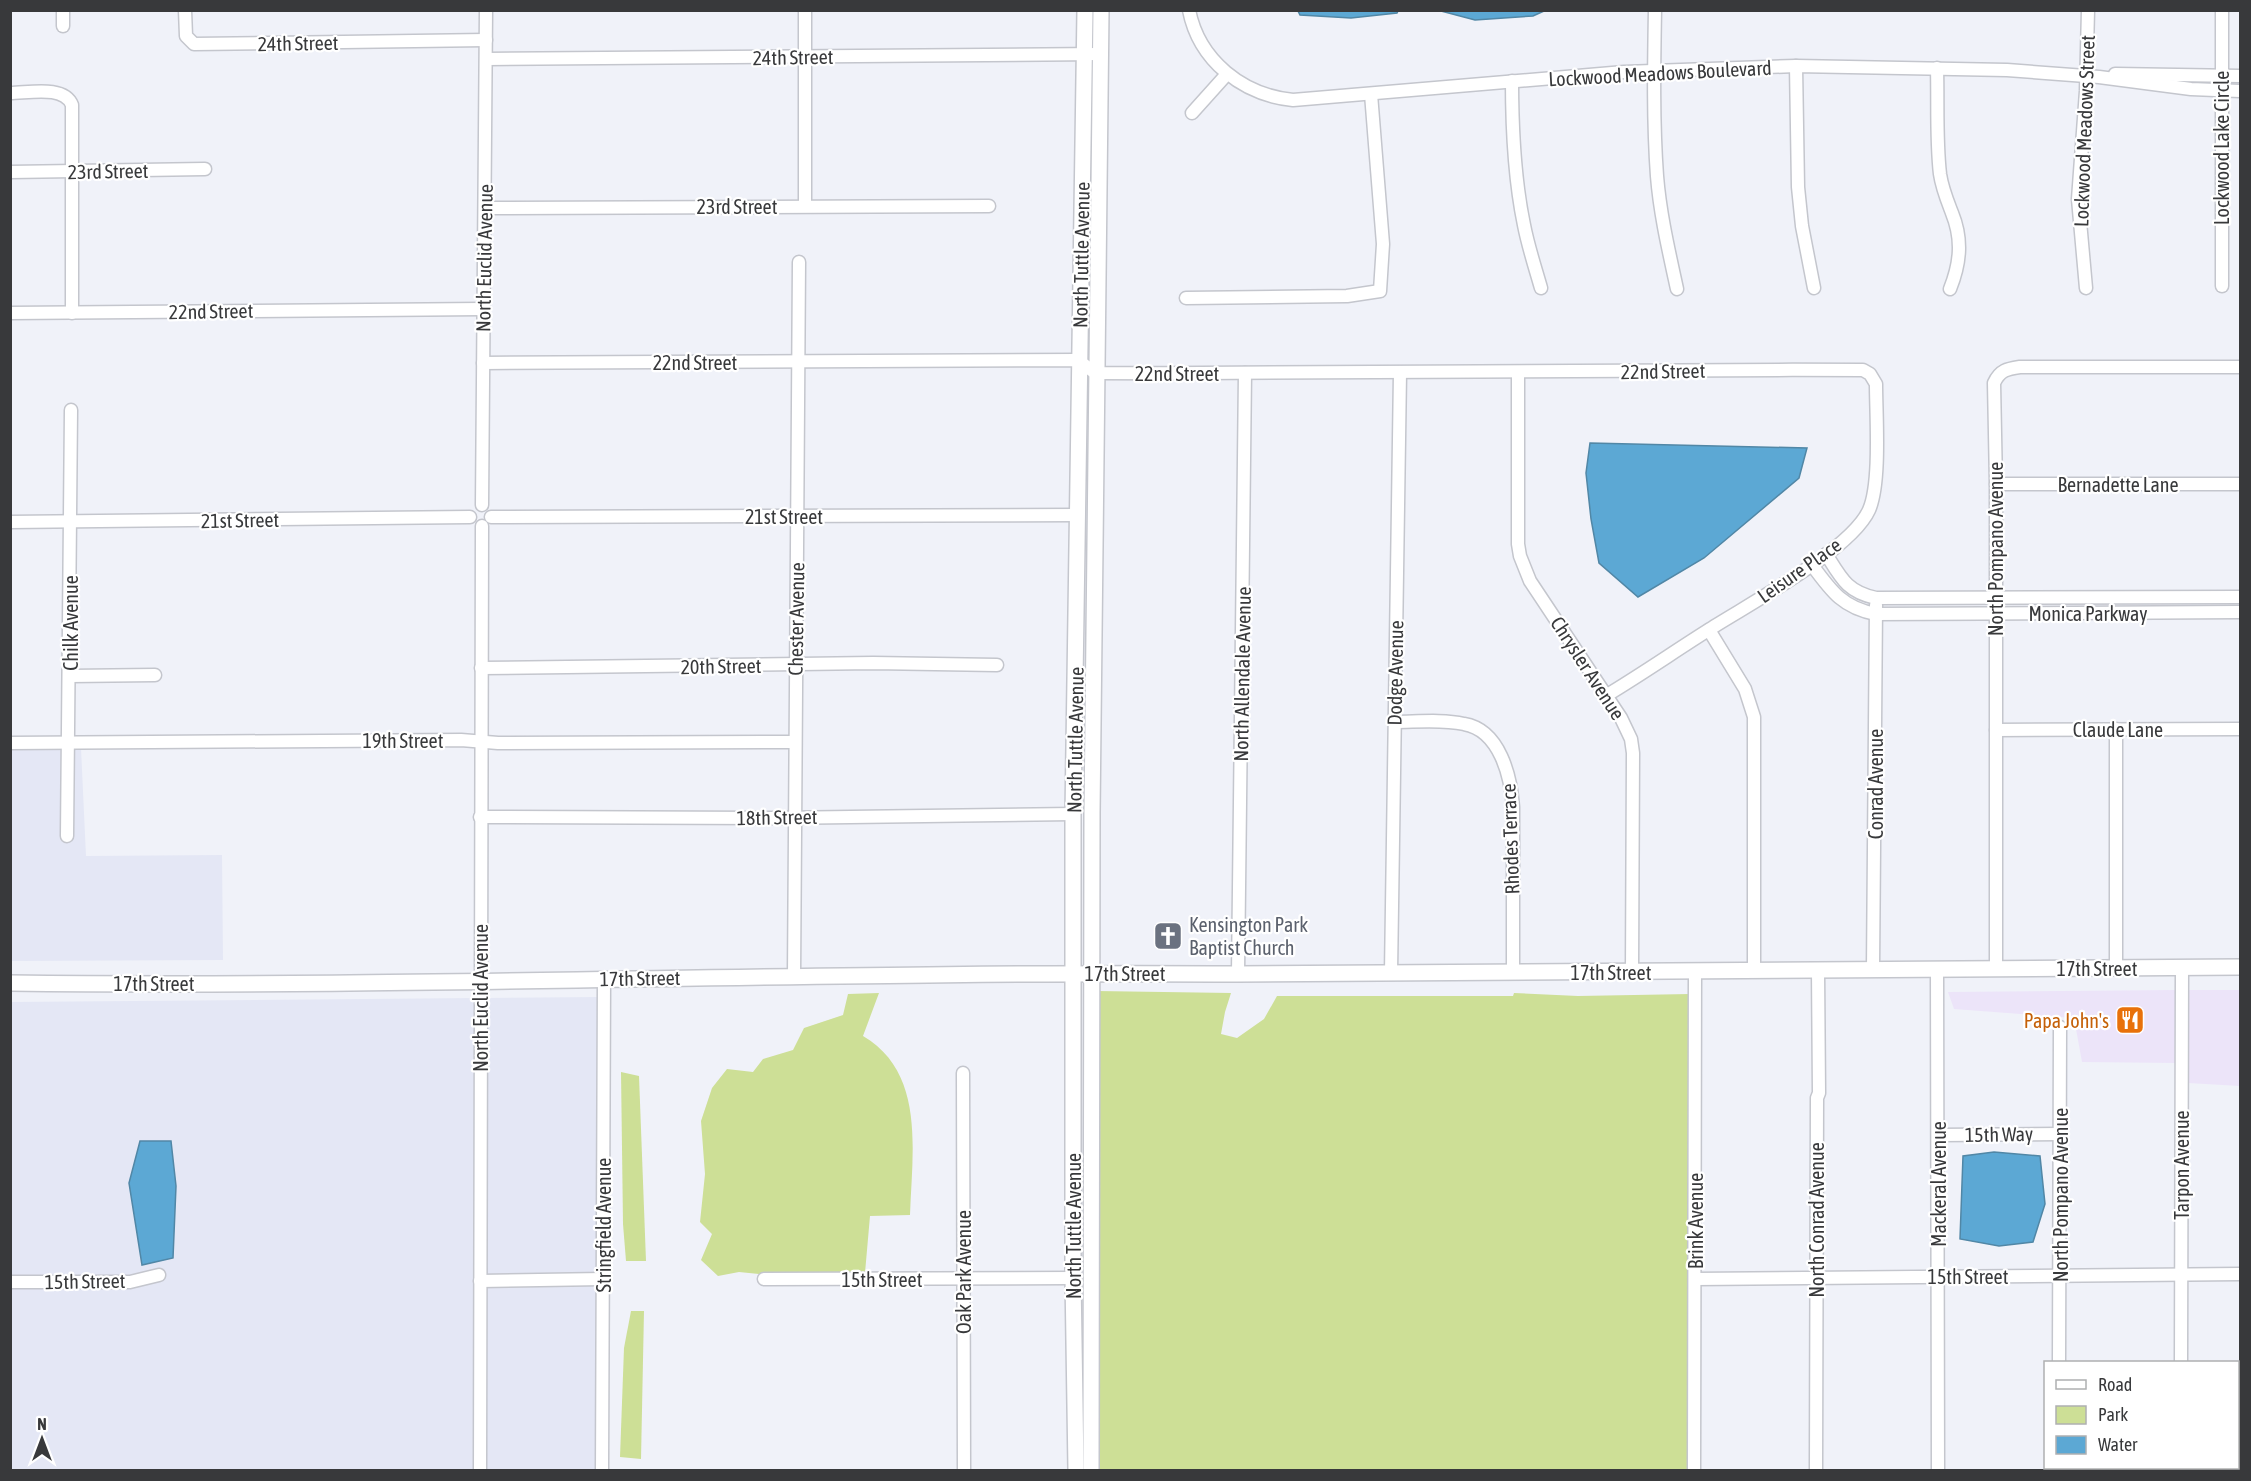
<svg xmlns="http://www.w3.org/2000/svg" width="2251" height="1481" viewBox="0 0 2251 1481" font-family="'Asap Condensed',sans-serif">
  <style>
    .commercial { fill: #ece4f9 }
    .built { fill: #e4e7f5 }
    .green { fill: #cddf96 }
    .water { fill: #5ca8d4; stroke: #5187a6; stroke-width: 1.5 }
    .lines { fill: none; stroke-linecap: round; stroke-linejoin: round }
    .minor-casing { stroke: #c4c6cd; stroke-width: 15 }
    .major-casing { stroke: #c4c6cd; stroke-width: 18 }
    .minor { stroke: #fff; stroke-width: 12 }
    .major { stroke: #fff; stroke-width: 15 }
    .labels { text-anchor: middle; dominant-baseline: central; stroke-width: 4.5; stroke-linejoin: round; paint-order: stroke }
    .street-label { font-size: 20px; fill: #38393b; stroke: #fff }
    .worship-label { font-size: 20px; fill: #5b616d; stroke: #fff; text-anchor: start }
    .food-label { font-size: 20px; fill: #c56008; stroke: #fff; text-anchor: end }
  </style>
  <rect width="100%" height="100%" fill="#f0f2f9"/>
  <g class="commercial">
    <polygon points="2176,990 2176,1063 2082,1062 2074,1018 1954,1009 1948,992"/>
    <polygon points="2187,990 2240,990 2240,1086 2188,1083"/>
  </g>
  <g class="built">
    <polygon points="64,748 62,842 72,842 74,748 81,748 86,856 222,855 223,960 11,961 10,749"/>
    <polygon points="599,997 598,1273 485,1275 485,998"/>
    <polygon points="474,998 474,1470 11,1470 11,1288 129,1288 165,1279 162,1268 129,1276 11,1277 10,1002"/>
    <polygon points="598,1285 597,1470 485,1470 485,1287"/>
  </g>
  <g class="green">
    <polygon points="1096,991 1231,993 1225,1012 1221,1034 1237,1038 1264,1019 1277,996 1513,996 1514,993 1578,996 1690,994 1689,1470 1096,1470"/>
    <path d="M879,993L863,1036C926,1073 912,1152 910,1215L870,1216L865,1273L759,1274L739,1272L718,1276L701,1260L712,1234L700,1222L705,1174L701,1121L712,1088L727,1069L753,1072L763,1059L793,1050L804,1028L843,1015L848,994Z"/>
    <polygon points="621,1072 639,1076 646,1261 626,1261 623,1224"/>
    <polygon points="631,1311 644,1311 641,1459 620,1457 624,1348"/>
  </g>
  <g class="water">
    <polygon points="1298,11 1398,11 1397,13 1351,18 1300,15"/>
    <polygon points="1441,11 1544,11 1533,16 1475,20"/>
    <polygon points="1590,443 1807,448 1799,478 1704,558 1638,597 1599,563 1591,519 1586,473"/>
    <polygon points="140,1141 171,1141 176,1186 173,1258 142,1265 129,1183"/>
    <polygon points="1994,1152 2040,1156 2045,1204 2033,1242 1999,1246 1960,1239 1963,1156"/>
  </g>
  <g class="lines">
    <g class="minor-casing">
      <g id="minor">
        <polyline points="63,10 63,26"/>
        <polyline points="185,10 186,36 194,44 486,40"/>
        <path d="M1189,10C1199,61 1243,95 1293,100L1624,72L1796,66L2007,70L2099,77L2191,89L2240,91"/>
        <path d="M1655,10C1654,66 1653,121 1657,176C1660,214 1669,252 1677,289"/>
        <polyline points="2222,10 2222,286"/>
        <polyline points="487,59 1100,54"/>
        <polyline points="1796,66 1798,187 1802,226 1814,288"/>
        <path d="M1937,68C1938,103 1936,140 1940,174C1942,188 1947,200 1952,213C1963,240 1960,264 1950,289"/>
        <polyline points="2115,74 2240,76"/>
        <path d="M1512,81C1512,130 1514,177 1524,225C1528,246 1535,267 1541,288"/>
        <path d="M10,93C29,93 64,85 72,105V313"/>
        <polyline points="1192,113 1227,74"/>
        <polyline points="10,172 205,169"/>
        <polyline points="805,206 805,10"/>
        <polyline points="485,208 989,206"/>
        <polyline points="2086,288 2078,199 2086,91 2088,10"/>
        <polyline points="1186,298 1347,296 1380,291 1383,244 1371,94"/>
        <polyline points="10,313 483,309"/>
        <path d="M483,363L1078,360L1095,373C1351,374 1607,369 1863,370L1870,374L1876,384C1876,415 1881,483 1869,510C1851,550 1749,604 1710,629C1675,651 1642,674 1607,695"/>
        <polyline points="1518,372 1518,544 1520,556 1530,581 1621,718 1631,739 1633,753 1632,972"/>
        <polyline points="1996,484 2240,484"/>
        <polyline points="482,505 486,10"/>
        <polyline points="491,517 1077,515"/>
        <polyline points="10,522 470,517"/>
        <path d="M1826,554C1841,578 1847,592 1876,598L2240,597"/>
        <path d="M1812,565C1831,591 1843,608 1876,614L2240,612"/>
        <polyline points="1709,630 1745,689 1754,717 1754,970"/>
        <polyline points="481,668 873,663 997,665"/>
        <polyline points="70,676 155,675"/>
        <path d="M1394,722C1416,722 1442,719 1464,724C1500,730 1511,777 1513,807V972"/>
        <polyline points="2116,729 2116,967"/>
        <polyline points="1996,730 2240,729"/>
        <polyline points="10,743 461,740 498,743 795,742"/>
        <polyline points="480,817 776,818 1073,814"/>
        <polyline points="67,836 71,410"/>
        <path d="M1996,968V484L1994,383C2000,370 2007,369 2020,367H2240"/>
        <polyline points="1873,969 1876,605"/>
        <polyline points="1937,969 1938,1470"/>
        <polyline points="1391,973 1400,373"/>
        <polyline points="1238,974 1245,373"/>
        <polyline points="794,976 799,262"/>
        <polyline points="963,1073 964,1470"/>
        <polyline points="1938,1135 2060,1134"/>
        <polyline points="764,1279 1073,1278"/>
        <polyline points="1695,1279 2240,1274"/>
        <polyline points="480,1281 603,1279"/>
        <polyline points="10,1282 130,1282 159,1275"/>
        <polyline points="2059,1362 2060,1027"/>
        <polyline points="2181,1362 2182,967"/>
        <polyline points="2181,1468 2181,1470"/>
        <polyline points="480,1470 482,526"/>
        <polyline points="602,1470 604,979"/>
        <polyline points="1694,1470 1695,971"/>
        <polyline points="1816,1470 1817,1098 1819,1093 1818,970"/>
        <polyline points="2059,1470 2059,1468"/>
      </g>
    </g>
    <g class="major-casing">
      <g id="major">
        <path d="M10,983C420,988 829,971 1238,974L2240,967"/>
        <polyline points="1076,1470 1073,1278 1073,814 1085,10"/>
        <polyline points="1091,1470 1092,813 1101,10"/>
      </g>
    </g>
    <use href="#minor" class="minor"/>
    <use href="#major" class="major"/>
  </g>
  <defs>
    <g id="church-square" transform="scale(1.5)"><rect x="-9" y="-9" width="18" height="18" rx="4" fill="#6b7280" stroke="#fff"/><path d="M-1.2-6h2.4v3.5h3.3v2.4h-3.3V6h-2.4V-.1h-3.3v-2.4h3.3Z" fill="#fff"/></g>
    <g id="restaurant-square" transform="scale(1.5)"><rect x="-9" y="-9" width="18" height="18" rx="4" fill="#e8710a" stroke="#fff"/><path d="M-5-6h1v4h1v-4h1v4h1v-4h1v5L-1.5 .5V6h-2V.5L-5-1ZM5-6V6H3V1.5H1.5Q1.5-4 5-6Z" fill="#fff"/></g>
  </defs>
  <g fill-rule="evenodd">
    <use href="#church-square" x="1168" y="936"/>
    <use href="#restaurant-square" x="2130" y="1020"/>
  </g>
  <g class="labels">
    <g class="street-label">
      <text transform="translate(298 43) rotate(-1)">24th Street</text>
      <text transform="translate(793 57) rotate(-1)">24th Street</text>
      <text transform="translate(1660 73) rotate(-3)">Lockwood Meadows Boulevard</text>
      <text transform="translate(2084 131) rotate(-88)">Lockwood Meadows Street</text>
      <text transform="translate(2221 148) rotate(-90)">Lockwood Lake Circle</text>
      <text transform="translate(108 171) rotate(-1)">23rd Street</text>
      <text x="737" y="206">23rd Street</text>
      <text transform="translate(1081 255) rotate(-89)">North Tuttle Avenue</text>
      <text transform="translate(484 258) rotate(-89)">North Euclid Avenue</text>
      <text transform="translate(211 311) rotate(-1)">22nd Street</text>
      <text x="695" y="362">22nd Street</text>
      <text transform="translate(1663 371) rotate(-1)">22nd Street</text>
      <text x="1177" y="373">22nd Street</text>
      <text x="2118" y="484">Bernadette Lane</text>
      <text x="784" y="516">21st Street</text>
      <text transform="translate(240 520) rotate(-1)">21st Street</text>
      <text transform="translate(1995 549) rotate(-90)">North Pompano Avenue</text>
      <text transform="translate(1799 570) rotate(-35)">Leisure Place</text>
      <text x="2088" y="613">Monica Parkway</text>
      <text transform="translate(796 619) rotate(-89)">Chester Avenue</text>
      <text transform="translate(70 623) rotate(-90)">Chilk Avenue</text>
      <text transform="translate(721 666) rotate(-1)">20th Street</text>
      <text transform="translate(1588 668) rotate(57)">Chrysler Avenue</text>
      <text transform="translate(1395 673) rotate(-89)">Dodge Avenue</text>
      <text transform="translate(1242 674) rotate(-89)">North Allendale Avenue</text>
      <text x="2118" y="729">Claude Lane</text>
      <text x="403" y="740">19th Street</text>
      <text transform="translate(1075 740) rotate(-89)">North Tuttle Avenue</text>
      <text transform="translate(1875 784) rotate(-90)">Conrad Avenue</text>
      <text transform="translate(777 817) rotate(-1)">18th Street</text>
      <text transform="translate(1510 839) rotate(-92)">Rhodes Terrace</text>
      <text x="2097" y="968">17th Street</text>
      <text x="1611" y="972">17th Street</text>
      <text x="1125" y="973">17th Street</text>
      <text transform="translate(640 978) rotate(-1)">17th Street</text>
      <text x="154" y="983">17th Street</text>
      <text transform="translate(480 998) rotate(-90)">North Euclid Avenue</text>
      <text transform="translate(1999 1134) rotate(-1)">15th Way</text>
      <text transform="translate(2181 1165) rotate(-90)">Tarpon Avenue</text>
      <text transform="translate(1938 1184) rotate(-90)">Mackeral Avenue</text>
      <text transform="translate(2060 1195) rotate(-90)">North Pompano Avenue</text>
      <text transform="translate(1816 1220) rotate(-90)">North Conrad Avenue</text>
      <text transform="translate(1695 1221) rotate(-90)">Brink Avenue</text>
      <text transform="translate(603 1225) rotate(-90)">Stringfield Avenue</text>
      <text transform="translate(1073 1226) rotate(-90)">North Tuttle Avenue</text>
      <text transform="translate(963 1272) rotate(-90)">Oak Park Avenue</text>
      <text x="1968" y="1276">15th Street</text>
      <text x="882" y="1279">15th Street</text>
      <text transform="translate(85 1281) rotate(-1)">15th Street</text>
    </g>
    <g class="worship-label">
      <text x="1189" y="924">Kensington Park<tspan x="1189" dy="23">Baptist Church</tspan></text>
    </g>
    <g class="food-label">
      <text x="2109" y="1020">Papa John's</text>
    </g>
  </g>
  <rect width="2251" height="1481" fill="none" stroke="#38393b" stroke-width="24"/>
  <rect x="2044" y="1361" width="195" height="108" fill="#ffffff" stroke="#afb0b1" stroke-width="1.5"/>
  <rect x="2056" y="1380" width="30" height="9" fill="#ffffff" stroke="#afb0b1" stroke-width="1.5"/>
  <text x="2098" y="1391" font-size="18" fill="#38393b">Road</text>
  <rect x="2056" y="1406" width="30" height="18" fill="#cddf96" stroke="#afb0b1" stroke-width="1.5"/>
  <text x="2098" y="1421" font-size="18" fill="#38393b">Park</text>
  <rect x="2056" y="1436" width="30" height="18" fill="#5ca8d4" stroke="#afb0b1" stroke-width="1.5"/>
  <text x="2098" y="1451" font-size="18" fill="#38393b">Water</text>
  <g transform="translate(42 1439)" stroke="#ffffff" stroke-width="4.5" paint-order="stroke">
  <path d="M0-4.5L10 22L0 15L-10 22Z" fill="#38393b"/>
  <text y="-9" font-size="16" font-weight="bold" text-anchor="middle" fill="#38393b">N</text>
  </g>
</svg>
